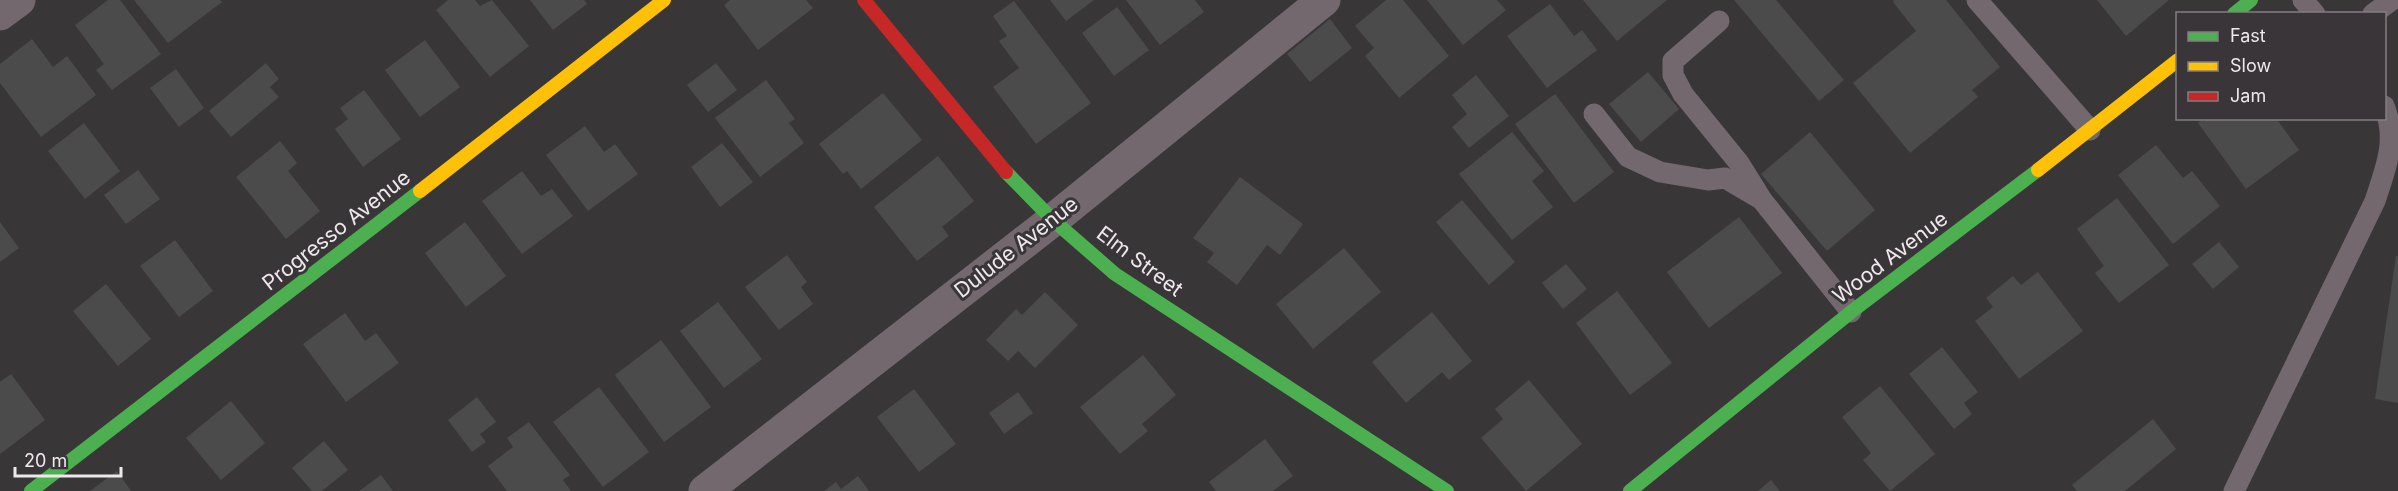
<svg xmlns="http://www.w3.org/2000/svg" width="2398" height="491" viewBox="0 0 2398 491" font-family="Inter,sans-serif">
  <style>
    .building { fill: #4b4b4b }
    .lines { fill: none; stroke-linecap: round; stroke-linejoin: round }
    .lane { stroke: #74686f; stroke-width: 21 }
    .street { stroke: #74686f; stroke-width: 33 }
    .fast { stroke: #4caf50; stroke-width: 14 }
    .slow { stroke: #ffc107; stroke-width: 14 }
    .jam { stroke: #c62828; stroke-width: 14 }
    .labels { text-anchor: middle; dominant-baseline: central; stroke-width: 6; stroke-linejoin: round; paint-order: stroke }
    .street-label { font-size: 21px; fill: #ede9eb; stroke: #3a3538 }
  </style>
  <rect width="100%" height="100%" fill="#393638"/>
  <g class="building">
    <polygon points="108,0 120,0 161,54 112,90 96,70 104,64 75,25"/>
    <polygon points="134,0 220,0 222,2 168,43"/>
    <polygon points="448,0 475,0 480,6 492,0 529,46 490,77 436,10"/>
    <polygon points="530,0 584,0 587,4 553,30"/>
    <polygon points="730,0 806,0 813,8 758,50 724,5"/>
    <polygon points="1050,0 1094,0 1066,21"/>
    <polygon points="1126,0 1195,0 1204,12 1160,45"/>
    <polygon points="1386,0 1403,0 1449,56 1399,98 1365,56 1374,48 1355,26"/>
    <polygon points="1427,0 1497,0 1506,10 1463,45"/>
    <polygon points="1583,0 1667,0 1617,41"/>
    <polygon points="1734,0 1776,0 1844,80 1819,101"/>
    <polygon points="1894,0 1946,0 2000,67 1972,90 1978,97 1910,153 1853,83 1916,31 1893,2"/>
    <polygon points="2097,0 2169,0 2126,36"/>
    <polygon points="1014,1 1091,103 1036,144 993,87 1019,68 999,41 1007,36 993,16"/>
    <polygon points="1550,4 1574,36 1582,30 1597,50 1547,88 1507,36"/>
    <polygon points="1117,7 1149,50 1114,76 1082,33"/>
    <polygon points="1330,19 1352,48 1310,82 1287,54"/>
    <polygon points="32,39 53,67 67,56 96,95 41,137 0,83 0,64"/>
    <polygon points="425,40 460,87 420,117 385,70"/>
    <polygon points="266,63 279,79 270,87 279,97 231,137 209,111"/>
    <polygon points="716,63 737,90 708,112 687,85"/>
    <polygon points="176,69 204,108 179,127 150,88"/>
    <polygon points="1648,72 1679,109 1641,142 1609,104"/>
    <polygon points="1476,75 1509,116 1469,148 1452,127 1467,114 1452,95"/>
    <polygon points="766,80 795,119 789,123 804,143 760,177 715,118"/>
    <polygon points="364,90 401,139 363,167 335,129 348,119 340,108"/>
    <polygon points="883,93 922,140 861,189 847,171 843,174 819,144"/>
    <polygon points="1555,94 1614,172 1574,203 1515,124"/>
    <polygon points="2204,118 2276,118 2299,150 2246,189 2198,123"/>
    <polygon points="84,123 120,171 85,199 48,151"/>
    <polygon points="585,126 604,152 615,144 638,174 588,211 546,155"/>
    <polygon points="1512,132 1544,171 1532,181 1553,207 1512,240 1459,174"/>
    <polygon points="1810,132 1875,210 1827,251 1761,174"/>
    <polygon points="280,141 297,163 288,171 320,211 286,239 236,177"/>
    <polygon points="722,143 753,182 720,207 691,167"/>
    <polygon points="2156,145 2183,178 2192,171 2220,206 2173,244 2118,175"/>
    <polygon points="938,156 974,201 942,227 949,236 917,261 874,207"/>
    <polygon points="138,170 160,199 126,224 104,195"/>
    <polygon points="522,171 541,196 552,189 573,216 522,254 482,201"/>
    <polygon points="1240,177 1303,224 1280,255 1267,245 1237,285 1207,262 1214,253 1193,238"/>
    <polygon points="2117,198 2169,265 2119,303 2095,273 2104,266 2077,229"/>
    <polygon points="1462,200 1515,262 1489,285 1436,222"/>
    <polygon points="1739,217 1782,273 1709,328 1667,272"/>
    <polygon points="0,222 19,248 0,262"/>
    <polygon points="465,222 506,276 466,307 425,253"/>
    <polygon points="175,240 213,291 179,317 140,266"/>
    <polygon points="2219,242 2239,267 2213,289 2192,264"/>
    <polygon points="1344,248 1381,292 1313,349 1276,304"/>
    <polygon points="787,255 807,282 801,287 813,304 779,330 745,287"/>
    <polygon points="2396,256 2398,256 2398,403 2375,399"/>
    <polygon points="1566,264 1587,289 1563,309 1542,283"/>
    <polygon points="2038,272 2083,331 2019,379 1975,321 1993,307 1986,298 2013,276 2021,285"/>
    <polygon points="106,284 151,339 118,366 73,311"/>
    <polygon points="1617,291 1672,363 1630,395 1576,323"/>
    <polygon points="1045,292 1078,325 1035,368 1018,351 1008,361 986,340 1016,309 1022,315"/>
    <polygon points="718,302 762,359 724,388 680,331"/>
    <polygon points="1432,312 1472,361 1449,380 1442,372 1406,403 1372,362"/>
    <polygon points="345,313 365,341 376,333 399,363 346,402 303,344"/>
    <polygon points="661,340 711,407 664,442 615,375"/>
    <polygon points="1942,347 1978,392 1964,403 1972,414 1954,429 1909,374"/>
    <polygon points="1143,355 1176,395 1142,424 1148,431 1120,454 1080,407"/>
    <polygon points="11,374 45,420 0,454 0,382"/>
    <polygon points="1529,380 1582,444 1526,491 1481,438 1503,419 1495,409"/>
    <polygon points="1880,386 1935,454 1890,491 1863,460 1871,453 1842,417"/>
    <polygon points="599,387 649,452 603,487 553,422"/>
    <polygon points="914,389 956,444 919,472 877,417"/>
    <polygon points="1018,392 1033,413 1004,434 989,413"/>
    <polygon points="477,397 496,422 480,434 486,442 472,452 448,420"/>
    <polygon points="231,401 265,443 221,480 186,438"/>
    <polygon points="2153,419 2176,449 2125,491 2077,491 2072,485"/>
    <polygon points="529,422 570,475 563,480 571,491 507,491 488,466 513,447 507,438"/>
    <polygon points="1265,439 1293,476 1273,491 1216,491 1209,482"/>
    <polygon points="324,441 348,470 322,491 312,491 292,468"/>
    <polygon points="117,471 131,491 90,491"/>
    <polygon points="381,475 393,491 359,491"/>
    <polygon points="858,476 869,491 824,491 836,482 841,489"/>
    <polygon points="1771,480 1780,491 1758,491"/>
  </g>
  <g class="lines">
    <g class="lane">
      <polyline points="1977,0 2090,130"/>
      <polyline points="2303,0 2315,14"/>
      <polyline points="2373,14 2392,0"/>
      <polyline points="1719,21 1673,61 1673,75 1683,94 1739,163 1762,200 1851,312"/>
      <polyline points="1594,114 1628,157 1660,172 1708,180 1725,178 1759,198"/>
      <path d="M2234,491L2375,201C2386,167 2398,140 2384,106"/>
    </g>
    <g class="street">
      <polyline points="0,14 19,0"/>
      <polyline points="705,491 1053,220 1324,0"/>
    </g>
    <g class="fast">
      <polyline points="2234,14 2251,0"/>
      <polyline points="1006,172 1053,220 1115,274 1447,491"/>
      <polyline points="31,491 420,191"/>
      <polyline points="1630,491 1851,312 2038,170"/>
    </g>
    <g class="slow">
      <polyline points="2038,170 2178,60"/>
      <polyline points="420,191 664,0"/>
    </g>
    <polyline class="jam" points="864,0 1006,172"/>
  </g>
  <g class="labels">
    <g class="street-label">
      <text transform="translate(336 230) rotate(-38)">Progresso Avenue</text>
      <text transform="translate(1016 247) rotate(-38)">Dulude Avenue</text>
      <text transform="translate(1890 257) rotate(-37)">Wood Avenue</text>
      <text transform="translate(1140 261) rotate(37)">Elm Street</text>
    </g>
  </g>
  <rect x="2176" y="12" width="210" height="108" fill="#3a3538" stroke="#827d80" stroke-width="1.5"/>
  <rect x="2188" y="32" width="30" height="9" fill="#4caf50" stroke="#827d80" stroke-width="1.5"/>
  <text x="2230" y="42" font-size="18" fill="#ede9eb">Fast</text>
  <rect x="2188" y="62" width="30" height="9" fill="#ffc107" stroke="#827d80" stroke-width="1.5"/>
  <text x="2230" y="72" font-size="18" fill="#ede9eb">Slow</text>
  <rect x="2188" y="92" width="30" height="9" fill="#c62828" stroke="#827d80" stroke-width="1.5"/>
  <text x="2230" y="102" font-size="18" fill="#ede9eb">Jam</text>
  <path d="M15 467v9h106v-9" fill="none" stroke="#ede9eb" stroke-width="3"/>
  <text x="24" y="467" font-size="18" fill="#ede9eb" stroke="#3a3538" stroke-width="4.5" paint-order="stroke">20 m</text>
</svg>
